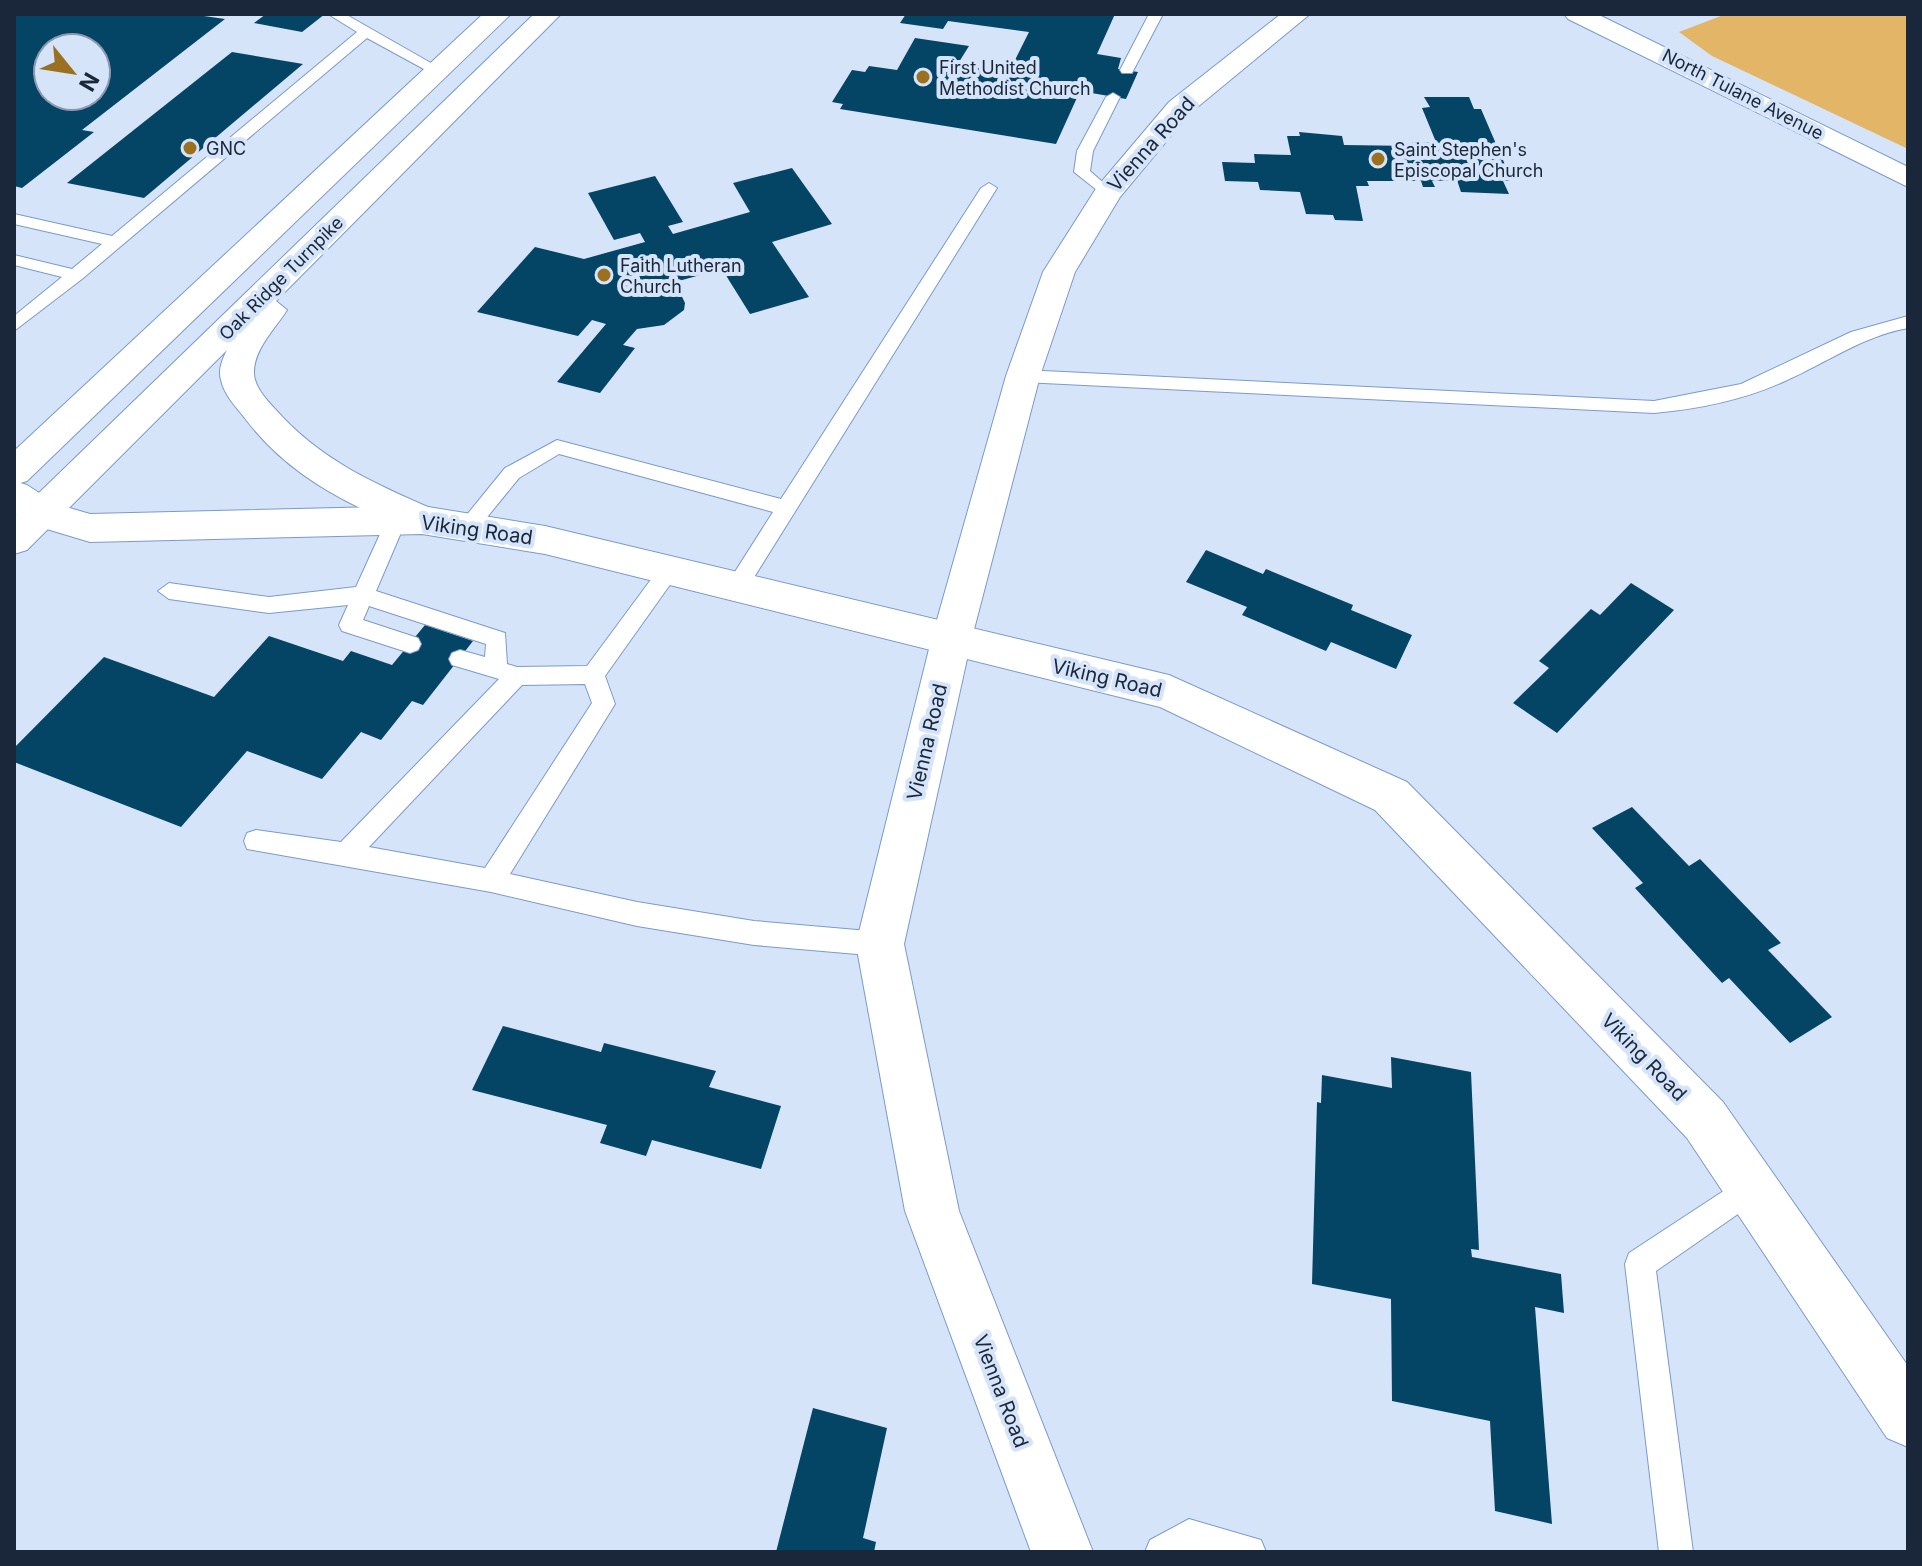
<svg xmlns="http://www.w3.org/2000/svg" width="1922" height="1566" viewBox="0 0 1922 1566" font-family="Inter,sans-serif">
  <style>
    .green { fill: #e3b567 }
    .building { fill: #044465; fill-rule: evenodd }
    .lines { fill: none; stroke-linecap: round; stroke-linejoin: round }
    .lane-casing { stroke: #7b9acb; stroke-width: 2 }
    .street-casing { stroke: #7b9acb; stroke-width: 2 }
    .secondary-casing { stroke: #7b9acb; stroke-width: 2 }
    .highway-casing { stroke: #7b9acb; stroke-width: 2 }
    .lane { fill: #fff; fill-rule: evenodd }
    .street { fill: #fff; fill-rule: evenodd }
    .secondary { fill: #fff; fill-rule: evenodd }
    .highway { fill: #fff; fill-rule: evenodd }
    .poi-dot { fill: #9b711f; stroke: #d6e4f9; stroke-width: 3 }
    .labels { text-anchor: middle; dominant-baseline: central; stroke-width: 8; stroke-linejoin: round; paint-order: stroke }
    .far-poi-label { font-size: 18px; fill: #1a273a; stroke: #d6e4f9; text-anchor: start }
    .far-street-label { font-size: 18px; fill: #1a273a; stroke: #d6e4f9 }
    .street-label { font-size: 20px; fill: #1a273a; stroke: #d6e4f9 }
  </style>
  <rect width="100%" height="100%" fill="#d6e4f9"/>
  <polygon class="green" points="1726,14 1908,14 1908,149 1712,56 1679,32"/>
  <g class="building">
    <path d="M14,14H190L225,19L82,130L94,132L22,188L14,186ZM48,48H96V96H48Z"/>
    <polygon points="266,14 325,14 302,32 254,23"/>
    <polygon points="906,14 1115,14 1097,54 1121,58 1118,69 1138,72 1126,99 1080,91 1056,144 840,109 843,104 832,102 852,70 865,72 869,66 897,70 915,38 969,46 959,62 988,67 1004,82 1029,32 948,21 943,29 900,23"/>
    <polygon points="232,52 303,64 144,198 67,183"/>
    <polygon points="1424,97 1469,97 1474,109 1481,109 1512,181 1503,181 1509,194 1461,192 1457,180 1432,181 1435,187 1423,187 1421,181 1367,181 1369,186 1356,186 1363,221 1335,220 1333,215 1306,214 1300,192 1260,190 1258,182 1225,181 1222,162 1255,163 1254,154 1291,155 1287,136 1300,136 1299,132 1342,136 1344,145 1413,146 1412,142 1436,142 1422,108 1430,107"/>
    <polygon points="792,168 832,224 772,242 809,297 750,314 722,269 675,282 685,303 684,310 664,325 637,329 623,345 635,348 600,393 557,382 606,324 592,320 578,336 477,312 535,247 584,259 645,242 640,233 614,240 588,193 655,176 683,222 668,226 673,234 750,212 733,183"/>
    <polygon points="1206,550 1263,574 1266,569 1353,605 1351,610 1412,635 1396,669 1331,642 1326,651 1242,615 1247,607 1186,582"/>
    <polygon points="1631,583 1674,610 1557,733 1513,703 1549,668 1539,661 1591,609 1600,615"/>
    <polygon points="425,625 473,641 423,705 412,701 381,740 361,732 322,779 247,751 181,827 14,762 14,748 104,657 214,697 269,636 343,661 351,651 392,665"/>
    <polygon points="1632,807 1689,866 1700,859 1781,943 1768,950 1832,1017 1790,1043 1729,978 1722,983 1635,888 1643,883 1592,828"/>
    <polygon points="503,1026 601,1052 604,1043 716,1071 709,1087 781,1106 761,1169 652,1140 646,1156 600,1143 607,1125 472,1090"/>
    <polygon points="1391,1057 1471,1072 1479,1250 1471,1249 1472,1257 1561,1274 1564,1313 1535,1307 1552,1524 1495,1511 1490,1421 1392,1401 1391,1299 1312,1284 1317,1102 1321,1103 1322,1075 1392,1088"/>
    <polygon points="813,1408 887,1428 863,1538 876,1542 874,1552 776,1552"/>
  </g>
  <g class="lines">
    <g class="lane-casing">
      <g id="lane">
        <polygon points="328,14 345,14 445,71 433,74 367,38 82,279 14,331 14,316 62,277 14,265 14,255 72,269 102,244 14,224 14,214 112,236 357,32"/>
        <polygon points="1149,14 1163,14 1132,73 1122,73 1120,70"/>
        <polygon points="1113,93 1120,97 1093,151 1090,171 1115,193 1107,198 1074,172 1077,151 1106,97"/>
        <polygon points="989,183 997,188 743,595 727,595 724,589 773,512 559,454 519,478 475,532 461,532 458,527 461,522 505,468 557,440 781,499 981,188"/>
        <path d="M1908,316V328C1863,336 1826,363 1785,381C1744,400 1699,409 1654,413L1023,382L1014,376L1023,370L1654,401L1741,384L1851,332Z"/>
        <path d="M396,513L406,521L376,591L505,633L507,664L517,667L587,666L661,566L668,564L679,572L605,676L615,704L510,874L637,902L754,921L880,932L889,935L893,944L889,953L880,956L754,945L637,926L491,892L247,849L244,841L247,833L256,830L341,842L499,679L452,665L449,659L452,653L460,650L485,657L486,644L369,606L363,620L418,638L421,644L418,650L410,653L342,631L339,625L348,605L269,613L169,599L158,591L169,583L269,597L356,587L386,521ZM585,684L592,703L485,868L369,847L522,685Z"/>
        <polygon points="1751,1173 1761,1178 1766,1188 1761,1198 1656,1271 1693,1552 1659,1552 1625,1264 1629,1253"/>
        <polygon points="1189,1519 1261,1540 1266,1552 1145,1552 1150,1540"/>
      </g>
    </g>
    <g class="street-casing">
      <polygon id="street" points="1281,14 1310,14 1189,114 1120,197 1075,272 1040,376 971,641 904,944 959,1211 1093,1552 1031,1552 905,1211 856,944 931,641 1006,376 1043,272 1097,187 1169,102"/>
    </g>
    <g class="secondary-casing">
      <g id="secondary">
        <polygon points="1564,14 1597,14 1908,167 1908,187 1568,19"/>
        <polygon points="14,481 27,485 56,504 90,514 422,506 545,526 1169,675 1407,782 1723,1102 1908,1366 1908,1447 1887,1438 1687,1138 1375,810 1160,707 545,554 422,534 90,542 30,524 14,513"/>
      </g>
    </g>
    <g class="highway-casing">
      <g id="highway">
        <polygon points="483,14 511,14 27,481 14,485 14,451"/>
        <path d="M534,14H561L276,301L287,310C275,329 253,350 254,374C255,388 267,400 276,410C320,460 375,484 435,510L441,520L435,530C414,536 397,524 377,516C324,492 279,464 244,417C235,406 224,394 221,380C218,370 222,360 227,350L27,550L14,554V517Z"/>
      </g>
    </g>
    <use href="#lane" class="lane"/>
    <use href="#street" class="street"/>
    <use href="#secondary" class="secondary"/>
    <use href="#highway" class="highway"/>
  </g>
  <g class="poi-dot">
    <circle cx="923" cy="77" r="8"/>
    <circle cx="190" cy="148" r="8"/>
    <circle cx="1378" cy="159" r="8"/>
    <circle cx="604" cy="275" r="8"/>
  </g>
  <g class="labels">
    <g class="far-poi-label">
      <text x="939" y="67">First United<tspan x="939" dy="21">Methodist Church</tspan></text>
      <text x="206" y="148">GNC</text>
      <text x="1394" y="149">Saint Stephen's<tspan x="1394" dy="21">Episcopal Church</tspan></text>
      <text x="620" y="265">Faith Lutheran<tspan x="620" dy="21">Church</tspan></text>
    </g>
    <g class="far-street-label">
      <text transform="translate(1743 94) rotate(27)">North Tulane Avenue</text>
      <text transform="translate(281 278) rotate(-45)">Oak Ridge Turnpike</text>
    </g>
    <g class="street-label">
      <text transform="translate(1151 144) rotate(-48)">Vienna Road</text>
      <text transform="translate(477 530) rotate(8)">Viking Road</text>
      <text transform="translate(1107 678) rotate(13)">Viking Road</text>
      <text transform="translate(927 742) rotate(-77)">Vienna Road</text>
      <text transform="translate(1644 1057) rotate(46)">Viking Road</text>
      <text transform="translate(1001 1391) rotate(69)">Vienna Road</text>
    </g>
  </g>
  <rect width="1922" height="1566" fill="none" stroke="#1a273a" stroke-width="32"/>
  <g transform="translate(72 72) rotate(120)"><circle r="38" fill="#d6e4f9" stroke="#8b98ad" stroke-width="2"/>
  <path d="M0-6L14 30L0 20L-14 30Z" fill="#9b711f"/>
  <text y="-12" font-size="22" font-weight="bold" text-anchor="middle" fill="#1a273a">N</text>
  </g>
</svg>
